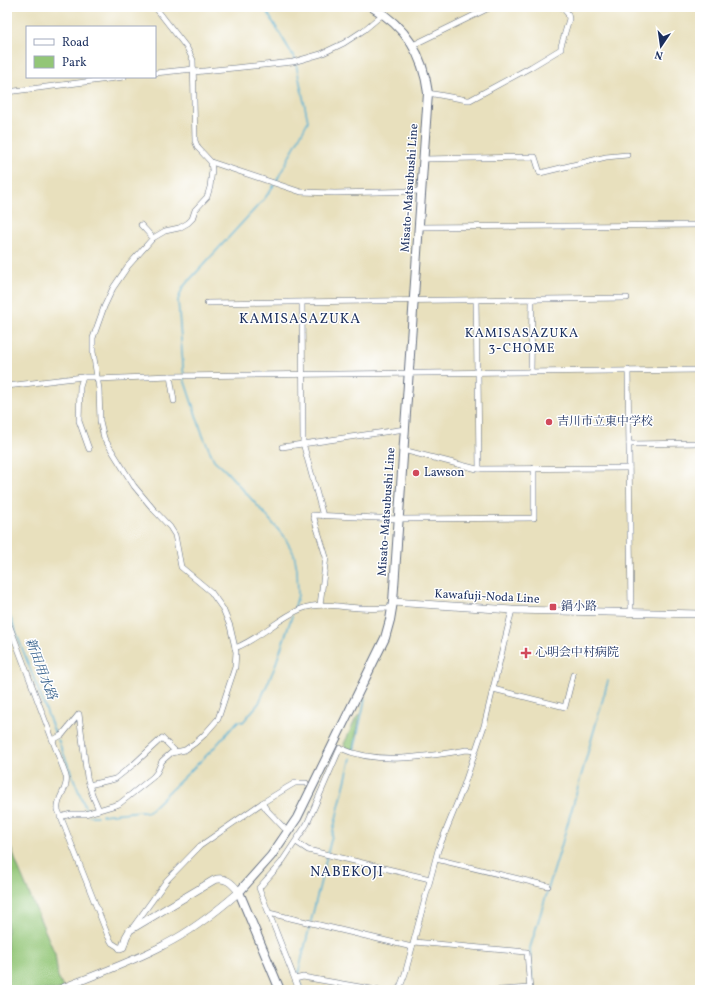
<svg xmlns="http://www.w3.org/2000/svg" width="707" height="997" viewBox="0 0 707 997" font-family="Vollkorn,'Noto Serif JP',serif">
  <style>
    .green { fill: #93c677; stroke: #577a6a }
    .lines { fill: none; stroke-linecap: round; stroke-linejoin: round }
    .stream { stroke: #57b1d5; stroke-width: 1.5 }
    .street-casing { stroke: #636d7f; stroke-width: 6 }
    .secondary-casing { stroke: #636d7f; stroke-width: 8 }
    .primary-casing { stroke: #636d7f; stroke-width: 10 }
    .street { stroke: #fff; stroke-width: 5 }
    .secondary { stroke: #fff; stroke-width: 7 }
    .primary { stroke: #fff; stroke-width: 8 }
    .poi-dot { fill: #d1495b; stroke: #fff; stroke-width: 1.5 }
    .labels { text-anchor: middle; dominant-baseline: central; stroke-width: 3; stroke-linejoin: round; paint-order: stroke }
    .street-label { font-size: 12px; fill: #1b2f5e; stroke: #fff }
    .poi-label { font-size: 12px; fill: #1b2f5e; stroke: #fff; text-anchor: start }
    .neighbourhood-label { font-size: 13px; letter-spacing: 1px; fill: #1b2f5e; stroke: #fff }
    .water-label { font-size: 13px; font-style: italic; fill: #305c88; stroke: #fff }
    .quarter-label { font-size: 14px; letter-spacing: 1px; fill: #1b2f5e; stroke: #fff }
  </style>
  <rect width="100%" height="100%" fill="#fff"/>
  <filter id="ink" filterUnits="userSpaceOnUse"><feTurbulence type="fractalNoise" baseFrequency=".025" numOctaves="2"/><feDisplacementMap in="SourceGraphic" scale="8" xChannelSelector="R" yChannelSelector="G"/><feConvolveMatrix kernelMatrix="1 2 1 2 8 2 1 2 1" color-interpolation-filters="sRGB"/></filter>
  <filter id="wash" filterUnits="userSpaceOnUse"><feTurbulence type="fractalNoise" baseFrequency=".012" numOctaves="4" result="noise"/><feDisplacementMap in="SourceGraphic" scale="16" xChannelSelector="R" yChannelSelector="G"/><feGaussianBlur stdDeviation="0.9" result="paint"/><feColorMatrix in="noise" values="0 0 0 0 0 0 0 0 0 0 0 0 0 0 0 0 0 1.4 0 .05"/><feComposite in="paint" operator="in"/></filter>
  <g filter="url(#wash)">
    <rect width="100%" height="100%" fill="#e8e0bd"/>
    <g class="green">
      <polygon points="360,714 353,751 345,748 345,746 344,744 356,718"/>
      <polygon points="7,837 19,870 55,954 58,977 64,990 7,990"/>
    </g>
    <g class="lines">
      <g class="stream">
        <polyline points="264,7 295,59 308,121 276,182"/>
        <polyline points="274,185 265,198 183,287 178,300 184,379 203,436 214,460 225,470 265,514 285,538 294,554 297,569 298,595 294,610"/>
        <polyline points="7,609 56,736"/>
        <polyline points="58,740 87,812"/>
        <polyline points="354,751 365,699"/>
        <polyline points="102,815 141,811 148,812 212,750 238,721 243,722 259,703 274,669 292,616"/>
        <polyline points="89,816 97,816"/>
        <polyline points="299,976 298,974 351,758"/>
        <polyline points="300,980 302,990"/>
        <polyline points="533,990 530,948 561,847 608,681"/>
      </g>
    </g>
  </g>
  <g filter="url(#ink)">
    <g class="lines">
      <g class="street-casing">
        <g id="street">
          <polyline points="413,45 491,7"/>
          <polyline points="194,72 293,62 321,54 344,43 364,30 383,14"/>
          <polyline points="155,73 194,69"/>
          <polyline points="7,92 124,77"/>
          <polyline points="428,93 467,100 470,100 531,67 561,49 561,46 569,19 568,14 562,7"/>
          <polyline points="424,159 535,157 540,173 606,157 627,155"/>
          <polyline points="211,162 301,192 335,193 422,191"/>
          <polyline points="141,225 153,238"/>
          <polyline points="419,227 700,225"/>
          <polyline points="476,300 477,372"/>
          <polyline points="302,302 303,443 323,516"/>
          <polyline points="207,303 627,298"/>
          <polyline points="628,370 631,611"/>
          <polyline points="531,371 532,300"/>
          <polyline points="478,372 479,469"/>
          <polyline points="170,376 174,401"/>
          <polyline points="83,377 80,387 79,421 89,449"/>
          <polyline points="97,379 170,376 700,370"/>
          <polyline points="7,386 83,377 96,377"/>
          <polyline points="629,444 700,443"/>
          <polyline points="282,447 405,429"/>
          <polyline points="403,450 477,469 629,468"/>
          <polyline points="320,605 326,557 313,515 399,519 534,518 534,468"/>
          <path d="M7,619L66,776C69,789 56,797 58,810L108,936L112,943L120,948"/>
          <path d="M235,648C259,639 277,619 301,609C319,602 340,607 359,608C370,609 381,608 392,608"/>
          <polyline points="493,689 565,707 573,675"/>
          <polyline points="53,740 62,735 79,714 87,777 92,794 99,810"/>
          <polyline points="89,785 115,779 134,764 162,738 176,752"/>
          <polyline points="262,803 267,810 284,828"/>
          <polyline points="60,817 71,814 85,814 119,804 153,777 157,772 162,761 171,753 185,750 195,743 204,735 218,719 235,667 236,652 230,626 223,609 211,592 181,567 175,535 170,527 154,510 134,486 104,438 100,421 99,389 93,352 93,338 104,307 113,288 128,266 153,238 165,231 179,228 188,223 192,219 195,210 207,197 210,187 212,170 211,162 198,148 195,141 193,60 187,48 155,7"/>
          <polyline points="296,842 308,850 430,879"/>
          <polyline points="436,859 548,886"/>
          <polyline points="269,913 412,947"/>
          <polyline points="133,927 167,880 200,846 262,803 288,787 295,783 306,783"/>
          <polyline points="414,942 527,952 530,990"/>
          <polyline points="295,979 303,977 377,990"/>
          <path d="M299,990L259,888L281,863L307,824L340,748C379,766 427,756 467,750L475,751"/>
          <polyline points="397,990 400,987 405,974 438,850 462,791 484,726 512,610"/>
          <polyline points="500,990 530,988"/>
        </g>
      </g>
      <g class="secondary-casing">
        <g id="secondary">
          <polyline points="393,602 512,610 700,614"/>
          <path d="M57,990C92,976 130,963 164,945C192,931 216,912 239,892C232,883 225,876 214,880L130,930L126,937L123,947L120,948"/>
        </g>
      </g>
      <g class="primary-casing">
        <path id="primary" d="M280,990L239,892L271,856L297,818L385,638L390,620L393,602L428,93C423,54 406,27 372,7"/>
      </g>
      <use href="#street" class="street"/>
      <use href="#secondary" class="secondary"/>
      <use href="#primary" class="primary"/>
    </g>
  </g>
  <g class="poi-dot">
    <circle cx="549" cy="422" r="4"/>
    <circle cx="416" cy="473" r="4"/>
    <rect x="549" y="603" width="8" height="8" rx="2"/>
    <path d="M524 647h4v4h4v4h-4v4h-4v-4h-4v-4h4z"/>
  </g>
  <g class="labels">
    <g class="street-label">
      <text transform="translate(410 188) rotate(-86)">Misato-Matsubushi Line</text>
      <text transform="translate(387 512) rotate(-86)">Misato-Matsubushi Line</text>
      <text transform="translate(487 597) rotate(3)">Kawafuji-Noda Line</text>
    </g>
    <g class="poi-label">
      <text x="557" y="422">吉川市立東中学校</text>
      <text x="424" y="473">Lawson</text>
      <text x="561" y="607">鍋小路</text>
      <text x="535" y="653">心明会中村病院</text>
    </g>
    <g class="neighbourhood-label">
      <text x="522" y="334">KAMISASAZUKA<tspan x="522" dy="15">3-CHOME</tspan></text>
    </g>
    <g class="water-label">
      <text transform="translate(40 669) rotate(69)">新田用水路</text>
    </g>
    <g class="quarter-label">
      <text x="300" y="319">KAMISASAZUKA</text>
      <text x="347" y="872">NABEKOJI</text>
    </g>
  </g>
  <rect width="707" height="997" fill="none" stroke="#fff" stroke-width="24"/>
  <rect x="26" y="26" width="130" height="52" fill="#ffffff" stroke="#a4acbf"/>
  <rect x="34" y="39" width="20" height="6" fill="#ffffff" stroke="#a4acbf"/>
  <text x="62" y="46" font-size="12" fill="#1b2f5e">Road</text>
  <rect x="34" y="56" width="20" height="12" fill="#93c677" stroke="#a4acbf"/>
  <text x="62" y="66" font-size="12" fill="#1b2f5e">Park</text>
  <g transform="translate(661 46) rotate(193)" stroke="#ffffff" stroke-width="3" paint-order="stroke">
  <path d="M0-3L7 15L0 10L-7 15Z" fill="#1b2f5e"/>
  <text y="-6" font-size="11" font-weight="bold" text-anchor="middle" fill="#1b2f5e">N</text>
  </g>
</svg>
